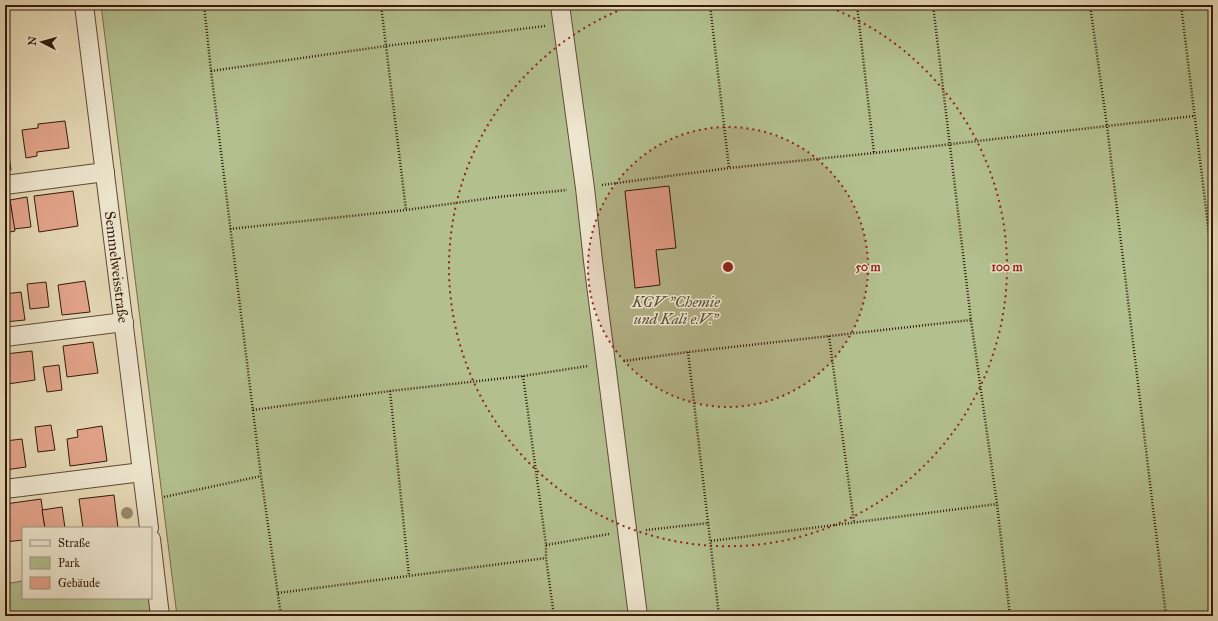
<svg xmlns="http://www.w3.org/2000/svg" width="1218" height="621" viewBox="0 0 1218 621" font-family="'IM FELL Great Primer',serif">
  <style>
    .green { fill: #b3bf8e; stroke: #736d4c }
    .building { fill: #e3a48b; stroke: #331b0a }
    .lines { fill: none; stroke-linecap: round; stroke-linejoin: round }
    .minor-casing { stroke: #604a35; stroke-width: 20 }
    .path { stroke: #331b0a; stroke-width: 2.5; stroke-dasharray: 1 2; stroke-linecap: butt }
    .minor { stroke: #eee6cf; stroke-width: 18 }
    .tree { fill: #988b6d }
    .ring { fill: none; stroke: #8f2418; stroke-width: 2; stroke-dasharray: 2 4 }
    .labels { text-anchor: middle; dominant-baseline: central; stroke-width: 3; stroke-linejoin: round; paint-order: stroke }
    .street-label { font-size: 15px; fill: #331b0a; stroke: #eee6cf }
    .park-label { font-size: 15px; font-style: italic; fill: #594c32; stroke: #eee6cf }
    .centre { fill: #8f2418; stroke: #eee6cf; stroke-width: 2 }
    .ring-label { font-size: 12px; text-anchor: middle; font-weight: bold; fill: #8f2418; stroke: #eee6cf; stroke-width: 3; stroke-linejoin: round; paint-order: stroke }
  </style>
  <rect width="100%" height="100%" fill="#e5d8b5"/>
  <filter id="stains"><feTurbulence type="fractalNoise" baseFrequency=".005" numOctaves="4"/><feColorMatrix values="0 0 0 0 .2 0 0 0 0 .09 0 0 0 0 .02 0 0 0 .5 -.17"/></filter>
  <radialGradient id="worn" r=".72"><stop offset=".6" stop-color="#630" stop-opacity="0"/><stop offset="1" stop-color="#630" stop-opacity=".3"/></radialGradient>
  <g class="green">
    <polygon points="101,5 1213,5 1213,616 177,616"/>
    <polygon points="23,581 23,598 150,598 152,616 5,616 5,584"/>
  </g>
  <g class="building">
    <polygon points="65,121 69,148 37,152 37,156 26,158 22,130 38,128 38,124"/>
    <polygon points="5,129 11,170 5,171"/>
    <polygon points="669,186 676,248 656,250 660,285 635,288 625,191"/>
    <polygon points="73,191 78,226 39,232 34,196"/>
    <polygon points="27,197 31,227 14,229 10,200"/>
    <polygon points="5,200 10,200 15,231 5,233"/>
    <polygon points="85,281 90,312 62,315 58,285"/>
    <polygon points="46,282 49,307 30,309 27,284"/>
    <polygon points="21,292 25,320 5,322 5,294"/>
    <polygon points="93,342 98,373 67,377 63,346"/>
    <polygon points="32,351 35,380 8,384 5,354"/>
    <polygon points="59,365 62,390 47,392 43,367"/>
    <polygon points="51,425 55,450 38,452 35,427"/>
    <polygon points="102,426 107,461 70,466 67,439 78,437 77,430"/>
    <polygon points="22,439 26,467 5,470 5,441"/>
    <polygon points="114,495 118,528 83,528 79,499"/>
    <polygon points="41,499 45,528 23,528 23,540 5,542 5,504"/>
    <polygon points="62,507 65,528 45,528 42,510"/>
  </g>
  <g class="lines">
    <g class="minor-casing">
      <g id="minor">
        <path id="s1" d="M84,5L149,528"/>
        <polyline points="560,5 585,188 593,261 638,616"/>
        <polyline points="5,185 105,172"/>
        <polyline points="5,337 124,322"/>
        <polyline points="5,489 142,472"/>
        <polyline points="151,539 160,616"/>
      </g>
    </g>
    <g class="path">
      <polyline points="204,5 211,71 261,476 281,616"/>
      <polyline points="381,5 406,210"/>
      <polyline points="710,5 729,168"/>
      <polyline points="857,5 874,153"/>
      <polyline points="933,5 971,320 997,504 1010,616"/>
      <polyline points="1090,5 1107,126 1166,616"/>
      <polyline points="1181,5 1213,266"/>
      <polyline points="211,71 386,46 545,26"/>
      <polyline points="602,185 729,168 874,153 1194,116"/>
      <polyline points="230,229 406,210 498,197 567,190"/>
      <polyline points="829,336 854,522"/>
      <polyline points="688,352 719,616"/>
      <polyline points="624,361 688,352 971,320"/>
      <polyline points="523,376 546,545 546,558 554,616"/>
      <polyline points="390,391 409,576"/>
      <polyline points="253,410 390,391 523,376 588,366"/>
      <polyline points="164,497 261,476"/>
      <polyline points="646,530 709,523"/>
      <polyline points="711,541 997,504"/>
      <polyline points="546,545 609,534"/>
      <polyline points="278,593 546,558"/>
    </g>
    <use href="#minor" class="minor"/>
  </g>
  <circle class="tree" cx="127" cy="513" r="6"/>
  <circle cx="728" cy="267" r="140" fill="#8f2418" fill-opacity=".12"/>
  <g class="ring">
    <circle cx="728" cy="267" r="140"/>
    <path d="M826 6A279 279 0 1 1 630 6"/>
  </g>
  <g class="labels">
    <g class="street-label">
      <text stroke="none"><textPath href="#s1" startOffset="264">Semmelweisstraße</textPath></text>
    </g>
    <g class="park-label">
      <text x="676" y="302">KGV "Chemie<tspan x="676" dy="17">und Kali e.V."</tspan></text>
    </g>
  </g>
  <circle cx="728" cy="267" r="6" class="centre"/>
  <g class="ring-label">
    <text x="868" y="271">50 m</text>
    <text x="1007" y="271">100 m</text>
  </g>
  <rect width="1218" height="621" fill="none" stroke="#e5d8b5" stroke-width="20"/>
  <rect x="6" y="6" width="1206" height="609" fill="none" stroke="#331b0a" stroke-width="2"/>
  <rect x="10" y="10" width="1198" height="601" fill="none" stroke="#331b0a"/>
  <rect x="22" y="527" width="130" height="72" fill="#eee6cf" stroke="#a39580"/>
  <rect x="30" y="540" width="20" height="6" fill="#eee6cf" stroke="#a39580"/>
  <text x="58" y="547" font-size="12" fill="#331b0a">Straße</text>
  <rect x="30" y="557" width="20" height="12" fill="#b3bf8e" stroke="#a39580"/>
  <text x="58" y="567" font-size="12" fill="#331b0a">Park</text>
  <rect x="30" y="577" width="20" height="12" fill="#e3a48b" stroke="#a39580"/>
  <text x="58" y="587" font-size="12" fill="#331b0a">Gebäude</text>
  <g transform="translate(42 42) rotate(276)" stroke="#eee6cf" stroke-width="3" paint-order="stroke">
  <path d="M0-3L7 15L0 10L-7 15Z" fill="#331b0a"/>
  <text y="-6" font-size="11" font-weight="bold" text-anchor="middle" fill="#331b0a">N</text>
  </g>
  <rect width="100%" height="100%" filter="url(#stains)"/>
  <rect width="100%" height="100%" fill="url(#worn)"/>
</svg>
